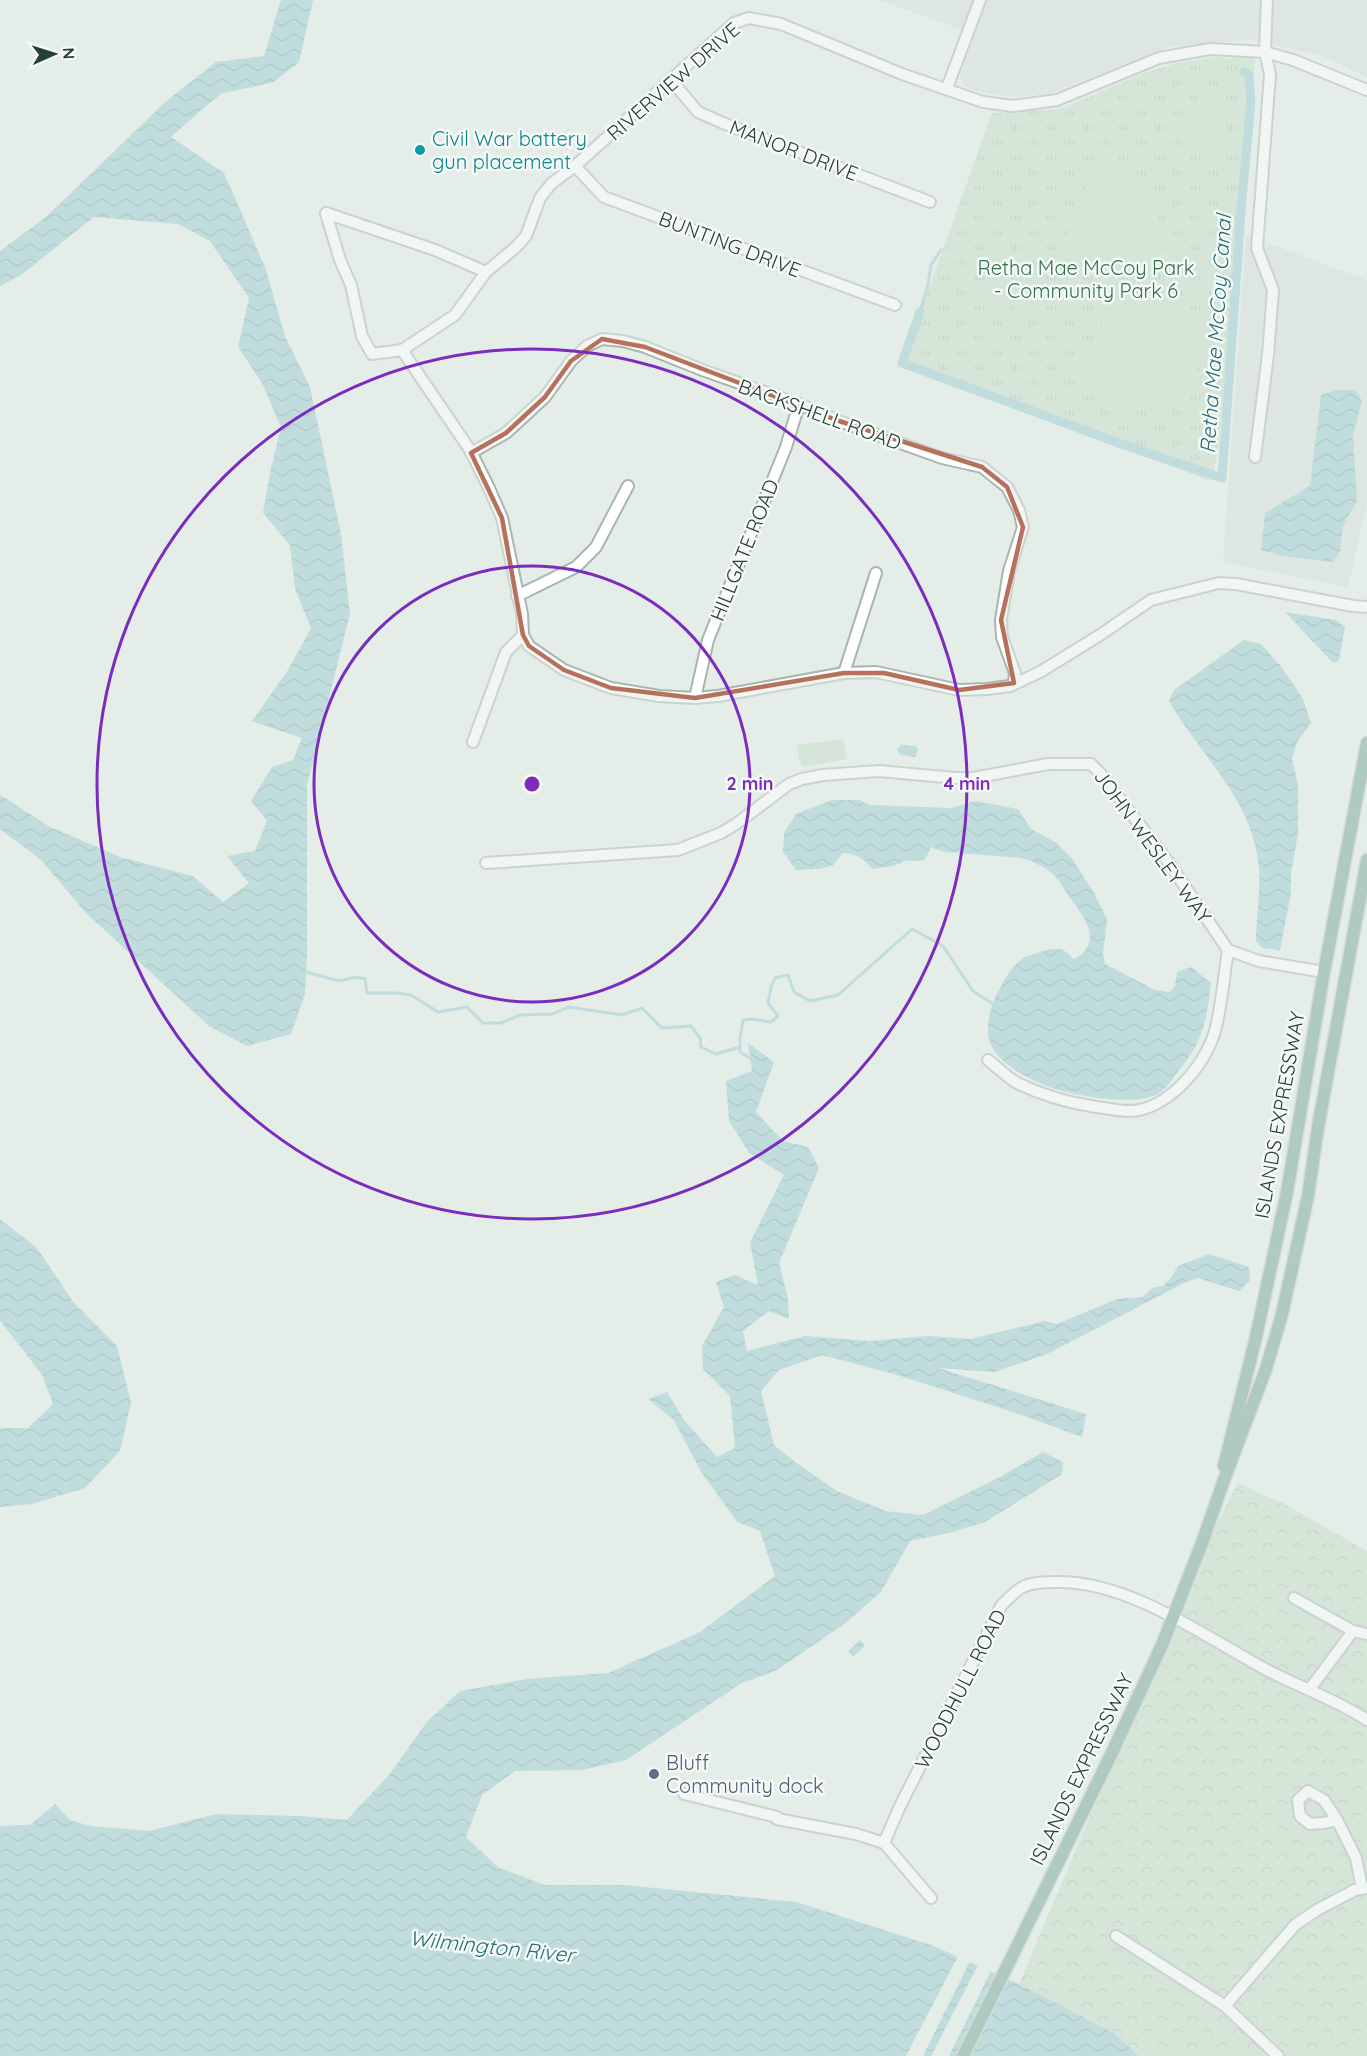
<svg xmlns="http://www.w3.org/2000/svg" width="1367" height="2056" viewBox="0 0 1367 2056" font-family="Quicksand,sans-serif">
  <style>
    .built { fill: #d3ddd8 }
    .forest { fill: url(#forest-crowns) }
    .park { fill: url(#park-tufts) }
    .pitch { fill: #c0ddc6 }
    .water { fill: url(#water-waves) }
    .pier { fill: #e5ede9 }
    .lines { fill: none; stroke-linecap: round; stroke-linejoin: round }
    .stream { stroke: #92c8ce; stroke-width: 3 }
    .canal { stroke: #92c8ce; stroke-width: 9 }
    .minor-casing { stroke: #a8b5b0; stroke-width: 14 }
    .major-casing { stroke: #c2c9c7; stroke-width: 15 }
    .minor { stroke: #fff; stroke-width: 10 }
    .major { stroke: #6d9f90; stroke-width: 12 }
    .marked { fill: none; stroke: #b7705c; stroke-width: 4.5; stroke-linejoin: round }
    .ring { fill: none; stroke: #7b2cbf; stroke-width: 3 }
    .culture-dot { fill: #0f9aa8; stroke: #f6faf7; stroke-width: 2 }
    .service-dot { fill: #5c6f8a; stroke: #f6faf7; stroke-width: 2 }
    .labels { text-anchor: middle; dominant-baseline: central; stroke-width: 5; stroke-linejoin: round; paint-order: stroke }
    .street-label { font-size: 20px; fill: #253e36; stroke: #f6faf7 }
    .culture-label { font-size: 20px; fill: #0d838f; stroke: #f6faf7; text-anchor: start }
    .park-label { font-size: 20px; fill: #327248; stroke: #f6faf7 }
    .service-label { font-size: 20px; fill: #4e5e75; stroke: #f6faf7; text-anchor: start }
    .water-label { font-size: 21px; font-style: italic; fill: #236d76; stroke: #f6faf7 }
    .centre { fill: #7b2cbf; stroke: #f6faf7; stroke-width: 3 }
    .ring-label { font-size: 18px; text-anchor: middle; font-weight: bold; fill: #7b2cbf; stroke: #f6faf7; stroke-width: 5; stroke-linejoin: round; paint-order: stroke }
  </style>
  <defs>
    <pattern id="forest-crowns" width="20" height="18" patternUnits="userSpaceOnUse" patternTransform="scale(1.5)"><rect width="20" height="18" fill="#c0ddc6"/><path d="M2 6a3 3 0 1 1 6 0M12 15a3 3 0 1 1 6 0" fill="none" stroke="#a5bfab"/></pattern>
    <pattern id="park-tufts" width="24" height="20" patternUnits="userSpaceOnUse" patternTransform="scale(1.5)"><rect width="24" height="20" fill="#c0ddc6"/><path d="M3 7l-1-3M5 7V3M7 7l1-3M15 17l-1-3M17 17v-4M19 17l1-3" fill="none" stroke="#a5bfab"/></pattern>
    <pattern id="water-waves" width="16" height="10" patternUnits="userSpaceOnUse" patternTransform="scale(1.5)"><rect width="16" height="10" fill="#92c8ce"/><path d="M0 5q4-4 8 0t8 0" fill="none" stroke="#77a4a8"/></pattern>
  </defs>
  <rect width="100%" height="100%" fill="#e5ede9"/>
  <g class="built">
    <polygon points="878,0 1367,0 1367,77 1322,56 1252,40 1171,46 1048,94 1018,97 987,94 964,86 960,76 975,34"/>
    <polygon points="1246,235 1367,280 1367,503 1348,587 1223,562"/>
  </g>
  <polygon class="forest" points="1238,1483 1290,1507 1367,1551 1367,2056 1139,2056 1114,2033 1019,1984 1199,1558"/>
  <polygon class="park" points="1256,51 1218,452 1211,481 901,366 992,113 1058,109 1070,105 1141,74 1177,63 1217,57 1230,59"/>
  <g class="pitch">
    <polygon points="1199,93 1232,106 1225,126 1191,113"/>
    <polygon points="1189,116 1223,129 1215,149 1181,136"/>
    <polygon points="1093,167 1124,167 1154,190 1163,240 1150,282 1071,261 1064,248"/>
    <polygon points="1017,272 1047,284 1041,298 1011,286"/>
    <polygon points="1010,290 1040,302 1034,316 1004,304"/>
    <polygon points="1123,290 1213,328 1201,361 1178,394 1134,409 1075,388 1115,294"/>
    <polygon points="843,739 847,759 803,767 799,761 797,745"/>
  </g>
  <g class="water">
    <polygon points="281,0 313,0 299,62 274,82 220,94 171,137 224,173 265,267 285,336 310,387 341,534 350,614 307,785 307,955 305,994 291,1034 247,1046 209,1026 87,914 41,860 0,829 0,795 50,827 123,858 193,876 223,902 249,883 227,856 255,851 267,820 251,801 272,767 293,760 302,738 252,721 288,670 311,628 295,589 290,545 263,513 271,468 281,427 262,383 238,347 249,298 210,241 178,224 94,217 21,275 0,286 0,251 45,218 165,102 216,62 264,56"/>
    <polygon points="1337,390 1355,390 1362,401 1353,436 1357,501 1343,525 1340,551 1333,562 1283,556 1261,550 1265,513 1310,486 1321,395"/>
    <polygon points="1285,612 1336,620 1345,627 1339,660 1333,663"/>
    <path d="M1244,640L1261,644L1280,665L1302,697L1311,723L1297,742L1292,759L1298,785V834L1291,872V893L1280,950L1262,948L1256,941C1256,913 1262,887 1258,859C1249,796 1199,754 1169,701L1174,690Z"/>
    <polygon points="901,745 916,746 918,750 915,757 900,755 897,749"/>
    <path d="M832,800H860L870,805L951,808L975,801L1018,809L1031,829L1055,842L1071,857L1094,893L1107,919L1103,953L1105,964L1155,990L1169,992L1175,986L1177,972L1191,967L1211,983C1206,1024 1203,1042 1176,1074C1172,1080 1167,1087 1161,1092C1138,1109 1067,1095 1042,1084C1023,1076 997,1062 990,1042C984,1025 992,1001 1001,986C1007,975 1016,960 1028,956C1038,953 1053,946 1063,950C1067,952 1071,957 1074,959C1104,943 1085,917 1070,898C1065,891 1060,881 1054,875C1045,867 1033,861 1021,858L944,852L931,847L925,860L905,861L894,866L872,869C865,859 855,853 843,853L833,865L820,869L796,870L783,852L784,833L796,814Z"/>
    <polygon points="748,1043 774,1062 756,1112 783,1141 808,1147 819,1168 779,1263 788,1299 789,1319 769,1311 743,1331 747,1351 805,1336 869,1341 928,1336 970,1339 1045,1321 1057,1324 1117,1299 1143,1297 1152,1288 1163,1286 1171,1278 1178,1266 1209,1254 1249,1267 1250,1280 1239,1291 1198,1278 1186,1282 1047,1354 995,1372 938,1368 1086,1414 1082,1437 1016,1413 897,1375 822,1355 779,1370 761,1391 774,1445 795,1462 837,1491 885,1511 923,1515 998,1478 1043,1452 1063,1462 1062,1474 985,1522 953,1532 910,1541 881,1592 847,1622 777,1670 742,1683 626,1760 582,1770 515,1771 482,1795 466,1837 498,1867 544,1885 624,1885 796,1902 931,1945 1019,1984 1114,2033 1139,2056 0,2056 0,1826 30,1825 55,1804 70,1820 90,1826 149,1831 216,1814 301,1816 347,1820 389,1775 426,1723 460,1691 527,1679 608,1673 700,1632 775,1576 760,1531 737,1522 702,1473 673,1419 648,1399 667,1392 684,1420 717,1457 735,1448 730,1396 703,1369 702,1346 724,1307 716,1282 735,1275 758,1285 750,1242 784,1175 749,1153 729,1121 726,1081 752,1071"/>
    <polygon points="0,1219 37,1248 74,1303 117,1346 131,1403 120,1451 85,1488 32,1504 0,1507 0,1428 28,1428 53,1404 42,1375 0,1320"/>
    <polygon points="860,1640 865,1646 853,1657 848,1651"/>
  </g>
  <g class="pier">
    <polygon points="959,1954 971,1959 923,2056 906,2056"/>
    <polygon points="979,1963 992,1969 949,2056 931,2056"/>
  </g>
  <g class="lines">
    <g class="stream">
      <polyline points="920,312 928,285 931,265 941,250"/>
      <polyline points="306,972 339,981 356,977 365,979 367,993 396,993 411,995 438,1012 467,1007 483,1023 501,1023 520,1015 552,1014 569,1007 622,1015 642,1008 662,1028 691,1026 700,1038 701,1047 716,1054 740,1047"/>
      <polyline points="750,1058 740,1052 740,1039 743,1020 753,1019 771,1022 778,1016 768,1003 771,987 775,978 788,975 794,992 810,1001 838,995 912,929 943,946 973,991 993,1004"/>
    </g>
    <polyline class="canal" points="920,312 902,363 1127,446 1222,478 1242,199 1251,101 1249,75 1244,72"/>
    <g class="minor-casing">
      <g id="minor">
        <polyline points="671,80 698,112 723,123 930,202"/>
        <polyline points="947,88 980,0"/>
        <polyline points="575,166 604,197 895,305"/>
        <polyline points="486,272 435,250 326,213 340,260 351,285 362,336 372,354 402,350 455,315 486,272 515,248 526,236 540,198 551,184 575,166 734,23 749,18 781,24 902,74 983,102 1013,106 1057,100 1159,58 1210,49 1265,52 1293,60 1367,90"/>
        <polyline points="402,350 470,450 489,488 502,518 522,614 523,635 529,646 564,670 611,688 659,696 695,698 718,696 844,673 876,672 959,690 987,689 1010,686 1040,672 1100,635 1151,600 1219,583 1236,584 1353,606 1367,607"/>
        <polyline points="471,453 506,433 545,397 571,361 587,346 602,339 623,341 645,347 705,371 799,404 839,421 942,458 982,467 1007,487 1019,510 1023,527 1009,571 1001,620 1002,637 1015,673 1014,683"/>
        <polyline points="1255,457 1268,355 1273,290 1257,248 1270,74 1265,52 1267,0"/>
        <polyline points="517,596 576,567 596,547 628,486"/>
        <polyline points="844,673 876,573"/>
        <polyline points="695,698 708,640 786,447 799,404"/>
        <polyline points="473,742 506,652 523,635"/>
        <polyline points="486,863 678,850 721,833 736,824 789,784 802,779 823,775 879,771 956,778 973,778 1048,764 1091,764 1101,774 1169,863 1228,950 1259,961 1324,972"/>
        <path d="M988,1060C998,1068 1007,1077 1017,1083C1041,1095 1070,1103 1096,1107C1107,1108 1118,1111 1128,1111C1167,1112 1208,1063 1216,1027C1222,1002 1224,976 1228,950"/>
        <polyline points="1294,1598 1353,1631 1367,1634"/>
        <polyline points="1309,1690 1353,1631"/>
        <polyline points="684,1794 777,1817 777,1819 856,1834 884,1843 931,1898"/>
        <polyline points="1337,1820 1324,1823 1310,1824 1300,1816 1298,1800 1308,1791 1324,1800 1337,1820 1356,1858 1362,1888"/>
        <path d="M884,1843L900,1806L1001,1606C1007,1600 1014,1592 1021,1588C1031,1582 1046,1582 1057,1582C1129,1581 1204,1636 1265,1669C1297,1686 1337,1700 1367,1720"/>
        <polyline points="1116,1936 1225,2006 1278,2056"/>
        <polyline points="1225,2006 1295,1925 1317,1910 1355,1890 1367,1888"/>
      </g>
    </g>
    <g class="major-casing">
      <g id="major">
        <polyline points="1224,1466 1256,1337 1287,1192 1324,972 1367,743"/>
        <polyline points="963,2056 1110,1757 1162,1645 1202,1543 1224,1480 1266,1369 1282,1314 1308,1196 1318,1127 1367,860"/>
      </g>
    </g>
    <use href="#minor" class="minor"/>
    <use href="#major" class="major"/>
  </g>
  <path d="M0 0H1367V2056H0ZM602,339L645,347L839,421L982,467L1007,487L1023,527L1001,620L1014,683L959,690L884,673H844L695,698L611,688L564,670L529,646L523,635L502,518L471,453L506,433L545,397L571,361Z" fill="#e5ede9" fill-opacity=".55" fill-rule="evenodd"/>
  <path class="marked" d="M602,339L645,347L839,421L982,467L1007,487L1023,527L1001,620L1014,683L959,690L884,673H844L695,698L611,688L564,670L529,646L523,635L502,518L471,453L506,433L545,397L571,361Z"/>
  <g class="ring">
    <circle cx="532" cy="784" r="218"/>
    <circle cx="532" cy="784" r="435"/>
  </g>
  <circle class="culture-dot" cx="420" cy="150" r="6"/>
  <circle class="service-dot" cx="654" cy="1774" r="6"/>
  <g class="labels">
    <g class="street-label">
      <text transform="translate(673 81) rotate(-41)">RIVERVIEW DRIVE</text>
      <text transform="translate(794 150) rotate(21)">MANOR DRIVE</text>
      <text transform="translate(730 244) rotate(21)">BUNTING DRIVE</text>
      <text transform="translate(820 414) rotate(20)">BACKSHELL ROAD</text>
      <text transform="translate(744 550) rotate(-68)">HILLGATE ROAD</text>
      <text transform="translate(1153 846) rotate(54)">JOHN WESLEY WAY</text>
      <text transform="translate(1279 1115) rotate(-80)">ISLANDS EXPRESSWAY</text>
      <text transform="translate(960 1689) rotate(-63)">WOODHULL ROAD</text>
      <text transform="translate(1081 1769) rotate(-64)">ISLANDS EXPRESSWAY</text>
    </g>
    <g class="culture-label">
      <text x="432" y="138">Civil War battery<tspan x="432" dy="23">gun placement</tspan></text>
    </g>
    <g class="park-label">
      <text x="1086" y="267">Retha Mae McCoy Park<tspan x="1086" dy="23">- Community Park 6</tspan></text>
    </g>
    <g class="service-label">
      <text x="666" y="1762">Bluff<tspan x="666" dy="23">Community dock</tspan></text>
    </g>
    <g class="water-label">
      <text transform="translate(1215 334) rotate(-86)">Retha Mae McCoy Canal</text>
      <text transform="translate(492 1946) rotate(6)">Wilmington River</text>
    </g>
  </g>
  <circle cx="532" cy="784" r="9" class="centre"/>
  <g class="ring-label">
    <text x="750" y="790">2 min</text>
    <text x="967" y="790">4 min</text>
  </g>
  <g transform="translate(54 54) rotate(87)" stroke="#f6faf7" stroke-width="4.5" paint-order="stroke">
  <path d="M0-4.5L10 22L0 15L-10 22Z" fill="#253e36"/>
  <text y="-9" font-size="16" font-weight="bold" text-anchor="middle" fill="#253e36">N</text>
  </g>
</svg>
